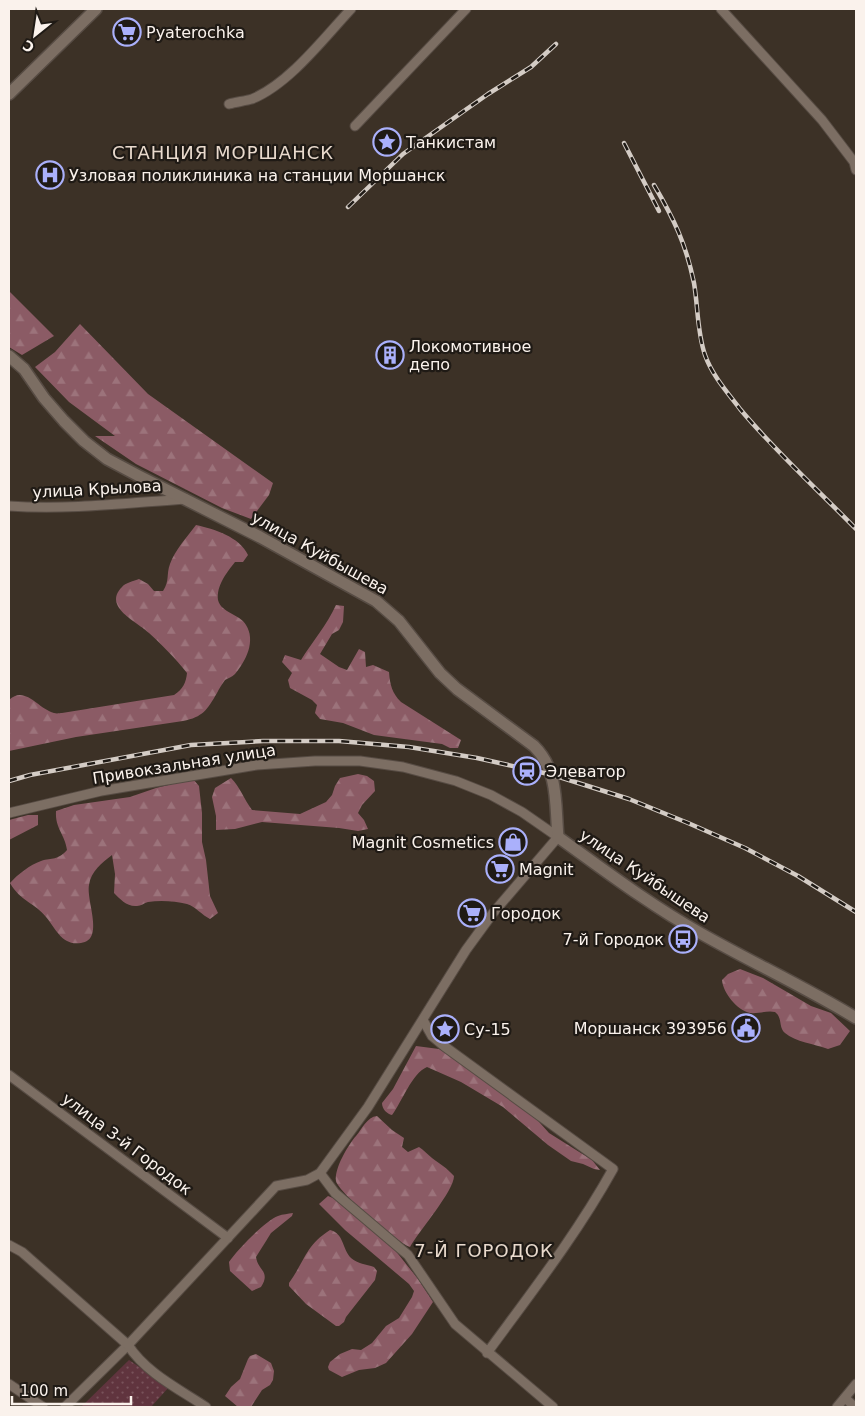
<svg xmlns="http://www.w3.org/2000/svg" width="865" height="1416" viewBox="0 0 865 1416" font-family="'DejaVu Sans',sans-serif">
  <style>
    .grass { fill: url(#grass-dots) }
    .forest { fill: url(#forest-firs) }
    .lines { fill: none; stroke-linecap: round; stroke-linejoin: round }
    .minor-casing { stroke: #574c44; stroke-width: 11 }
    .tertiary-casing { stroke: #574c44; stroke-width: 14 }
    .minor { stroke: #7c6e63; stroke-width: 9 }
    .tertiary { stroke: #7c6e63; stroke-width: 11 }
    .rail-casing { stroke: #d4ccc5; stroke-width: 4.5 }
    .rail { stroke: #1f1a15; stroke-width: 2.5; stroke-dasharray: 8; stroke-linecap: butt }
    .labels { text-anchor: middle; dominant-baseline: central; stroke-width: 4.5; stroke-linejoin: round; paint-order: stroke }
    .poi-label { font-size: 16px; fill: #faf2ec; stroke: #1f1a15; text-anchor: start }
    .street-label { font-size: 16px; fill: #faf2ec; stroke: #1f1a15 }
    .neighbourhood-label { font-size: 18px; letter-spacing: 1px; fill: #e9dacd; stroke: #1f1a15 }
  </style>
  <defs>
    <pattern id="grass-dots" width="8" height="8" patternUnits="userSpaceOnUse" patternTransform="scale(1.25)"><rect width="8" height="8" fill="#60343e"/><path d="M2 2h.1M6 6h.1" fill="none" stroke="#78525a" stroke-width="1.8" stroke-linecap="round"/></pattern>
    <pattern id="forest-firs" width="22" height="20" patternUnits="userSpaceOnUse" patternTransform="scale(1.25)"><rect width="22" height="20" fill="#8b5b65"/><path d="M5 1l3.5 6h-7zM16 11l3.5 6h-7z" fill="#9c737b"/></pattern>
  </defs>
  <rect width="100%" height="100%" fill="#3c3126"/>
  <polygon class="grass" points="129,1360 169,1387 151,1407 81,1407"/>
  <g class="forest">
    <polygon points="9,291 54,336 22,355 9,347"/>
    <polygon points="80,324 148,394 273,483 269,495 251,519 222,508 136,464 95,436 115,436 69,402 35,367 55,352"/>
    <path d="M196,525C214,529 240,537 248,555L243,562H235C227,572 216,586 218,600C221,613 240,614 246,625C256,641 246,661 235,674C232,677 228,678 225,680C222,684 219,689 217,693C207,710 203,717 183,721L76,737L9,751V700C25,685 38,709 54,713C57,714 60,713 62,713L174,695C183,689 186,683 187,673C176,659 162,645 149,633C138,622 102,607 122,587C125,583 134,581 139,579L148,584L154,591H163C170,580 166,575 170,564C175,550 187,537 196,525Z"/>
    <path d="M336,605L344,606L343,622L339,630L332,634L320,654L339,667L347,670L359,649L365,652L366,667L373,665L389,672C390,685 392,693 401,702L461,740L458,748H450L442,744L374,735L343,723L320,719L315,713L317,705L312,700L290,688L288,680L292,673L282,662L285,655L301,660C312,642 327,625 336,605Z"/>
    <path d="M358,774L367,776L374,781L375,791L362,805L358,813L364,820L368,829L358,831L339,828L262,822L235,829L216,830V816L212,797L215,788L231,778C240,787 244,799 252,810L300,814L326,802L332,795L335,786L340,778Z"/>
    <path d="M193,779L199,786L202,813V842L206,860L210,896L218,913L210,919C202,915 196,907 187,904C175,901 160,900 148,902C144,903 141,906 137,906C127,907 120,899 114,893L115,874L112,855C102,863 91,871 89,885C86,901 105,940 81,943C62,946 56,929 46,917C35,903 20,901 10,883C18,874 30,865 41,861C53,857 57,861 67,850C65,834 55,829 56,811L74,805L130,797L156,788Z"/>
    <polygon points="28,815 38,815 38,825 9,840 9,820"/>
    <path d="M740,969L763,978L811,1006L831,1013L850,1031L840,1045L828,1049C815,1044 795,1042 785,1033C778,1027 783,1018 775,1012C767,1010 759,1014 750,1013C737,1010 723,993 722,980L728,974Z"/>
    <path d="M416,1046L439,1049L450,1055L532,1114L549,1133L592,1160L600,1170L594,1169L583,1164L571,1161L548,1145L503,1107L461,1082L427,1067C412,1073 402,1102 392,1115C387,1114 382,1109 382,1103L393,1089Z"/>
    <path d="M377,1116L392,1130L404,1138L402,1147L408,1152L419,1147C424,1150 427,1154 432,1158C440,1164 447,1168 454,1176C454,1191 419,1231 410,1247C398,1243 338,1192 336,1181C334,1169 348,1145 356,1136C362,1129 367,1117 377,1116Z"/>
    <polygon points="328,1196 338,1200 395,1250 418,1279 433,1302 412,1334 386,1363 375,1368 359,1370 342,1377 329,1370 328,1367 330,1362 340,1354 352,1349 361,1350 372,1343 386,1326 399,1318 412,1297 414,1291 409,1284 345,1230 319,1204"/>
    <path d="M293,1213L292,1216L271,1233L256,1257C258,1271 271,1271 261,1287L252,1291L230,1271L229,1262C237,1250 265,1221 278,1216C283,1214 288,1214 293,1213Z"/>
    <path d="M330,1230C344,1233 342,1249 351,1258C358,1264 366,1264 374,1267L377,1271L375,1280L346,1317L344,1322L339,1326H336L306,1304L289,1286V1283C305,1261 305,1246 330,1230Z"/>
    <polygon points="256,1354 271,1363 274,1371 273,1380 270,1385 262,1390 251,1407 238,1407 225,1396 231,1387 240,1379 248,1359 250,1356"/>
  </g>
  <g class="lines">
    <g class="minor-casing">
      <g id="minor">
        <polyline points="721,9 822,120 854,162 856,170"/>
        <path d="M229,104C236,102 245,101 252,99C289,84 324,38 351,9"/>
        <polyline points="355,126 466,9"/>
        <path d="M9,506C68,510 127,503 186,499"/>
        <polyline points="9,813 101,791 257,765 315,761 360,761 403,767 456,781 491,795 522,812 558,837 493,913 466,950 368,1107 320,1173 307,1180 276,1186 128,1345 65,1407"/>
        <path d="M423,1020L432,1036L444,1046L613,1169C577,1234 531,1293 487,1353"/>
        <polyline points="9,1075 228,1238"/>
        <polyline points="320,1173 335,1193 408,1255 455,1324 553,1407"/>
        <path d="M9,1245L22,1252L128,1345C146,1373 179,1389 206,1407"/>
        <polyline points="9,1384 43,1407"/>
        <polyline points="845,1398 855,1407"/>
        <polyline points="837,1407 856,1384"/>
      </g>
    </g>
    <g class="tertiary-casing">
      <g id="tertiary">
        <polyline points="9,94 96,9"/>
        <path d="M9,356L24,369L44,398L64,421L84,441L107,459L139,476L260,537L376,601L399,621L440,673L457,689L534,746C559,771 555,804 558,837C604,870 650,905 700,933C751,962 805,987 856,1018"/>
      </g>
    </g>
    <use href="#minor" class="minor"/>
    <use href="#tertiary" class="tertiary"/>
    <g class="rail-casing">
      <g id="rail">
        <polyline points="624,143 659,211"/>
        <path d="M654,185C674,219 686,244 694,283C698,306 697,332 705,355C712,375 727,392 740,409C776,452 817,489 856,529"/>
        <polyline points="348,207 403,154 488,94 531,67 556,44"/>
        <polyline points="9,781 30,775 191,745 263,741 339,741 409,747 477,758 553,775 629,799 688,823 745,848 798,876 856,912"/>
      </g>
    </g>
    <use href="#rail" class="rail"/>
  </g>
  <defs>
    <g id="supermarket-ring" transform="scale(1.4375)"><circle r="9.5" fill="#1f1a15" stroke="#aab0fb" stroke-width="1.5"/><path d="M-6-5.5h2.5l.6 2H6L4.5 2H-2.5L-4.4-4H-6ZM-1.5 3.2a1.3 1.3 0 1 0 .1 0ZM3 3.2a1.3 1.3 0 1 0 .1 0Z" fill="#aab0fb"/></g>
    <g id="sight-ring" transform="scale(1.4375)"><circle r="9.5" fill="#1f1a15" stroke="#aab0fb" stroke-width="1.5"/><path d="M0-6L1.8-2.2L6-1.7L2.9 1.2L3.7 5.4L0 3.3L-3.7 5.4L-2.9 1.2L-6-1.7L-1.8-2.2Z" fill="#aab0fb"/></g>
    <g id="hospital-ring" transform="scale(1.4375)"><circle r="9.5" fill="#1f1a15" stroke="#aab0fb" stroke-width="1.5"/><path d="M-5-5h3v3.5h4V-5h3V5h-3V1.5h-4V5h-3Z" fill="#aab0fb"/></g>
    <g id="building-ring" transform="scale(1.4375)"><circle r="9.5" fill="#1f1a15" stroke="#aab0fb" stroke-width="1.5"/><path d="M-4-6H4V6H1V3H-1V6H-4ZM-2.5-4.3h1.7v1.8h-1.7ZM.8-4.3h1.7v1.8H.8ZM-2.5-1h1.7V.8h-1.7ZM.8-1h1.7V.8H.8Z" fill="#aab0fb"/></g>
    <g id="station-ring" transform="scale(1.4375)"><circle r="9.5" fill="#1f1a15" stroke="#aab0fb" stroke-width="1.5"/><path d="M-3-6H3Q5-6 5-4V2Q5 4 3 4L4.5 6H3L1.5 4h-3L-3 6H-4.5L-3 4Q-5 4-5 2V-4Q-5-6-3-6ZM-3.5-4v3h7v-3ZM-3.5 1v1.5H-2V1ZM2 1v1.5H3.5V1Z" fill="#aab0fb"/></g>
    <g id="shop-ring" transform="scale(1.4375)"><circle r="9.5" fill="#1f1a15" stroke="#aab0fb" stroke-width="1.5"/><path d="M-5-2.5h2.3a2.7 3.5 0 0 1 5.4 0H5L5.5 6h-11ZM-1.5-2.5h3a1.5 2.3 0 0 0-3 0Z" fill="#aab0fb"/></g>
    <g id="bus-ring" transform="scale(1.4375)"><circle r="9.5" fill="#1f1a15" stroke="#aab0fb" stroke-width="1.5"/><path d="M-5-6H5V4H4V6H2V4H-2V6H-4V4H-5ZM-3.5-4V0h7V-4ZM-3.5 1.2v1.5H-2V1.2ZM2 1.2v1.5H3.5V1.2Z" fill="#aab0fb"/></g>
    <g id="civic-ring" transform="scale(1.4375)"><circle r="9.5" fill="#1f1a15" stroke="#aab0fb" stroke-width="1.5"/><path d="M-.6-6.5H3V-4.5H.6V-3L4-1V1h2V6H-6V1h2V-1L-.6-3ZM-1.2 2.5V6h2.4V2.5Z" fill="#aab0fb"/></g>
  </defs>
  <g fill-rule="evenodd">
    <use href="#supermarket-ring" x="127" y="32"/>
    <use href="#sight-ring" x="387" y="142"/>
    <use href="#hospital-ring" x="50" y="175"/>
    <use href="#building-ring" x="390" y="355"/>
    <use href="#station-ring" x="527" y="771"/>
    <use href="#shop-ring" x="513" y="842"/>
    <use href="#supermarket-ring" x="500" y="869"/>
    <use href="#supermarket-ring" x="472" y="913"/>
    <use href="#bus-ring" x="683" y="939"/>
    <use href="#civic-ring" x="746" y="1028"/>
    <use href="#sight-ring" x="445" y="1029"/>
  </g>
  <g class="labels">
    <g class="poi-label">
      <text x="146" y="32">Pyaterochka</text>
      <text x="406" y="142">Танкистам</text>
      <text x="69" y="175">Узловая поликлиника на станции Моршанск</text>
      <text x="409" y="346">Локомотивное<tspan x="409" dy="18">депо</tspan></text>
      <text x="546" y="771">Элеватор</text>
      <text x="494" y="842" text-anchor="end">Magnit Cosmetics</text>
      <text x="519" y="869">Magnit</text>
      <text x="491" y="913">Городок</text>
      <text x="664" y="939" text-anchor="end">7-й Городок</text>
      <text x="727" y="1028" text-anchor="end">Моршанск 393956</text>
      <text x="464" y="1029">Су-15</text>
    </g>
    <g class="street-label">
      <text transform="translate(97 489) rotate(-3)">улица Крылова</text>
      <text transform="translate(320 553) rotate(29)">улица Куйбышева</text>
      <text transform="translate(184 764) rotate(-9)">Привокзальная улица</text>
      <text transform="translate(645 876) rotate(34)">улица Куйбышева</text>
      <text transform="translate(127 1144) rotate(37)">улица 3-й Городок</text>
    </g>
    <g class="neighbourhood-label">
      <text x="223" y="152">СТАНЦИЯ МОРШАНСК</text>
      <text x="484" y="1250">7-Й ГОРОДОК</text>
    </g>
  </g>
  <rect width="865" height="1416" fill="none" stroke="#faf2ec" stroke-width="20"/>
  <g transform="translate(35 35) rotate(210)" stroke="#1f1a15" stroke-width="4" paint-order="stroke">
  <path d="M0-4L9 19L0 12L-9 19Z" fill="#faf2ec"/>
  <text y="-8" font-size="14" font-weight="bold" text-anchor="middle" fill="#faf2ec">С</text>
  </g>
  <path d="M12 1396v8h119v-8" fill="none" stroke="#faf2ec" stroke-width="2.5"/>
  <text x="20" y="1396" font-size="15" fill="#faf2ec" stroke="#1f1a15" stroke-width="4" paint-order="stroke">100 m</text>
</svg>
